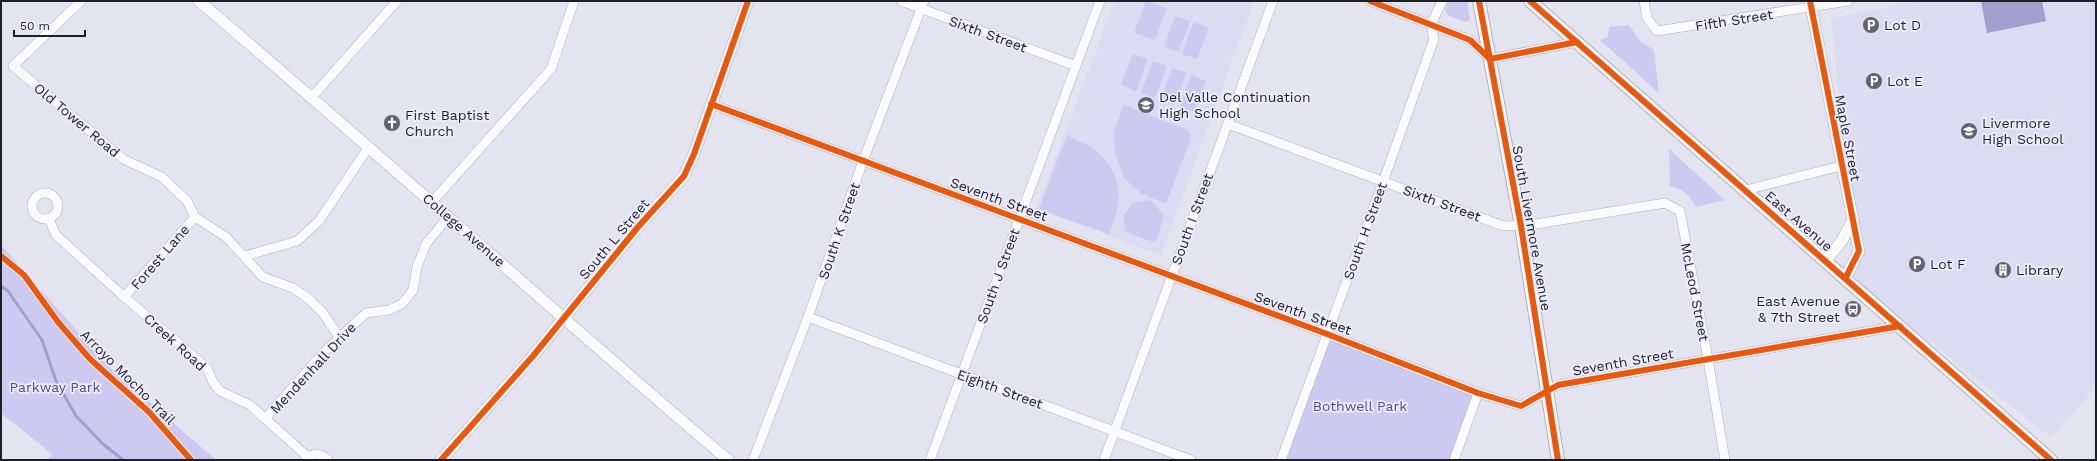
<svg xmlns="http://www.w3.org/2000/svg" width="2097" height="461" viewBox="0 0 2097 461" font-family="'Work Sans',sans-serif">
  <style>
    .built { fill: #dbdbf1 }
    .green { fill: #cccaf1 }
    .water { fill: #a29fce }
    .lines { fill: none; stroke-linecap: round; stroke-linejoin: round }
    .stream { stroke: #a29fce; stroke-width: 3 }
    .minor-casing { stroke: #afafb8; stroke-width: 10 }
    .tertiary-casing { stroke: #afafb8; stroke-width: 12 }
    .secondary-casing { stroke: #afafb8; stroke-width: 14 }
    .minor { stroke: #fbfbfd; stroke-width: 9 }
    .tertiary { stroke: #fbfbfd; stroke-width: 11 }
    .secondary { stroke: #fbfbfd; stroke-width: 12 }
    .cycleway-casing { stroke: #edecff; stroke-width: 8 }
    .cycleway { stroke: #e8590c; stroke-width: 6 }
    .labels { text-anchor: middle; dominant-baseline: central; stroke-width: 3.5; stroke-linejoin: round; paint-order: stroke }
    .street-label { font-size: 14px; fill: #1e1e26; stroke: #edecff }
    .poi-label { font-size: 14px; fill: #1e1e26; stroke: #edecff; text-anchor: start }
    .park-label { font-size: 14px; fill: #544997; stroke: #edecff }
  </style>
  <rect width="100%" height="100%" fill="#e4e4f0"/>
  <g class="built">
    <polygon points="1115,1 1254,1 1161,255 1036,209"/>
    <polygon points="1922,1 2096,1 2096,387 2051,437 1846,277 1859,251 1852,222 1831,18"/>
  </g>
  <g class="green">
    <polygon points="1146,1 1167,8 1155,40 1134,33"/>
    <polygon points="1448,1 1467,1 1470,19 1466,22 1447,15 1445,10"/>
    <polygon points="1175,16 1190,21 1178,52 1164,47"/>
    <polygon points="1194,22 1209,28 1197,59 1182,54"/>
    <polygon points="1629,25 1640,41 1654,50 1659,93 1600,40 1608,37 1609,27"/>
    <polygon points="1133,54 1148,59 1136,91 1121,85"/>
    <polygon points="1153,61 1167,66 1155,98 1141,93"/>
    <polygon points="1172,68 1186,73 1175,105 1161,100"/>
    <polygon points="1191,75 1206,81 1194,112 1180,107"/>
    <polygon points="1124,105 1188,130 1191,138 1166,204 1142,194 1124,178 1115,152 1114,131"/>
    <path d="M1067,135C1076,140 1087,144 1095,150C1124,174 1123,203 1109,234L1039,209Z"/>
    <path d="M1669,149L1725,200L1696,207C1691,195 1682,189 1670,186Z"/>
    <polygon points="1151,200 1164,216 1157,239 1153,242 1126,232 1123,216 1133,203"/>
    <polygon points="1,245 108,366 216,460 48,460 52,454 1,413"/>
    <polygon points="1327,334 1478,393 1454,460 1281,460"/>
  </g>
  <polygon class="water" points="1981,1 2042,1 2046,21 1987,33"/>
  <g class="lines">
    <polyline class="stream" points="1,286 8,291 42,340 56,381 76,416 103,444 123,460"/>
    <g class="minor-casing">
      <g id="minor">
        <polyline points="81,1 13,66 123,159 162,177 187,201 195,217 226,237 263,277 293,288 309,299 323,313 339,337"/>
        <polyline points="901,1 1076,66"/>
        <polyline points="1370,1 1470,40 1490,59 1577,42"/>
        <polyline points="1644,1 1647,18 1657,31 1848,1"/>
        <polyline points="312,97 397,1"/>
        <polyline points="711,104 1327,334 1478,393 1521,406 1558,385 1900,326"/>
        <polyline points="1228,124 1503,226 1530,225 1665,203 1680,211 1708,359 1725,460"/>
        <polyline points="1746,190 1841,166"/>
        <circle cx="45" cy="206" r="13"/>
        <polyline points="432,202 551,69 574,1"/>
        <polyline points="49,219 56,235 121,294 207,368 213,382 220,391 250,405 308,457"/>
        <polyline points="245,256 297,241 319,221 368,148"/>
        <polyline points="124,297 195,217"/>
        <polyline points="808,317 1191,460"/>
        <polyline points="265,419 325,351 366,313 389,310 402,304 413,290 417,267 426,244 447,218"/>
        <path d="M306,460C312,452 322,453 328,460"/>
        <polyline points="753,460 808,317 863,161 924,1"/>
        <polyline points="930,460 1100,1"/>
        <polyline points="1104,460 1273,1"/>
        <polyline points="1281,460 1383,182 1434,39 1431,25 1442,1"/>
        <polyline points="1454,460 1478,393"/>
      </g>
    </g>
    <g class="tertiary-casing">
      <g id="tertiary">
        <path d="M199,1C377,152 550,309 728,460"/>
        <polyline points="1810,1 1859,251 1846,277"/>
        <polyline points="1826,260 1841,242 1852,222"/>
        <polyline points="441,460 533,356 638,227 684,176 694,154 748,1"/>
      </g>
    </g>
    <g class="secondary-casing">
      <g id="secondary">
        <polyline points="1479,1 1521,226 1558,460"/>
        <polyline points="1530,1 2051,460"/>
      </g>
    </g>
    <use href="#minor" class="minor"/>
    <use href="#tertiary" class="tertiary"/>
    <use href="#secondary" class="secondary"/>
    <g class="cycleway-casing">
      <g id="cycleway">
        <polyline points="1370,1 1470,40 1490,59"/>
        <polyline points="1479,1 1521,226 1558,460"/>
        <polyline points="1530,1 2051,460"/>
        <polyline points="1810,1 1859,251 1846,277"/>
        <polyline points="1490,59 1577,42"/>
        <polyline points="711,104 1327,334 1478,393 1521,406 1558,385 1900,326"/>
        <polyline points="1,256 24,275 58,322 90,359 149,412 191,460"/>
        <polyline points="441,460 533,356 638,227 684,176 694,154 748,1"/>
      </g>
    </g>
    <use href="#cycleway" class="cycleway"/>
  </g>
  <defs>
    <g id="parking-disc" transform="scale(0.9)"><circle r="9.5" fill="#63636d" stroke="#edecff"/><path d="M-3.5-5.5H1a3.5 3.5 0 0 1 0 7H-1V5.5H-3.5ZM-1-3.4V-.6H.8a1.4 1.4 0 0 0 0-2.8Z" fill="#fff"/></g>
    <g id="school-disc" transform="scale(0.9)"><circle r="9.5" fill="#63636d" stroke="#edecff"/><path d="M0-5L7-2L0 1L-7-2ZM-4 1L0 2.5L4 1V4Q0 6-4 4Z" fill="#fff"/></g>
    <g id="church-disc" transform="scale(0.9)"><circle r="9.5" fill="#63636d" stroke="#edecff"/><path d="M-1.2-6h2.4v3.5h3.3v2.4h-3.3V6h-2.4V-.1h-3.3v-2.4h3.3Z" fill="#fff"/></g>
    <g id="building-disc" transform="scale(0.9)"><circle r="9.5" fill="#63636d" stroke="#edecff"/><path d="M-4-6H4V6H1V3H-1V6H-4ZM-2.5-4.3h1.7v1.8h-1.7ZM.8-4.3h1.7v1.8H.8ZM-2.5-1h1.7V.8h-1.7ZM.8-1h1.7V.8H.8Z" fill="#fff"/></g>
    <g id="bus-disc" transform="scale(0.9)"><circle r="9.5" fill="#63636d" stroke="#edecff"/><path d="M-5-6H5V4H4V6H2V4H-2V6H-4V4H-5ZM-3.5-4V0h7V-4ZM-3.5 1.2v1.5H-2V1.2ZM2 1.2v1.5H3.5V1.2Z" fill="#fff"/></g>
  </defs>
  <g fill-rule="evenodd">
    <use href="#parking-disc" x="1871" y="25"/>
    <use href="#parking-disc" x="1874" y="81"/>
    <use href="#school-disc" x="1146" y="105"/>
    <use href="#church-disc" x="392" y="123"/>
    <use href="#school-disc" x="1969" y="131"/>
    <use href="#parking-disc" x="1917" y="264"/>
    <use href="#building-disc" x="2003" y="270"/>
    <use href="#bus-disc" x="1853" y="309"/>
  </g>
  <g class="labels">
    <g class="street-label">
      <text transform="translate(1734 20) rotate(-9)">Fifth Street</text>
      <text transform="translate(988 34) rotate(20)">Sixth Street</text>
      <text transform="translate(77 120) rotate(40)">Old Tower Road</text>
      <text transform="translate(1848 138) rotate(79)">Maple Street</text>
      <text transform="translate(999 199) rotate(20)">Seventh Street</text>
      <text transform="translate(1442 203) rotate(20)">Sixth Street</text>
      <text transform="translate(1192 219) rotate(-70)">South I Street</text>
      <text transform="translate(1799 221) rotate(41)">East Avenue</text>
      <text transform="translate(1532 228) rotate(80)">South Livermore Avenue</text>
      <text transform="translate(464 230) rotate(41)">College Avenue</text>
      <text transform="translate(839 231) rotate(-71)">South K Street</text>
      <text transform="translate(1365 231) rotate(-70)">South H Street</text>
      <text transform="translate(614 239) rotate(-50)">South L Street</text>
      <text transform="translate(160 257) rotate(-49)">Forest Lane</text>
      <text transform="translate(998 276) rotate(-70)">South J Street</text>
      <text transform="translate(1695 292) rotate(79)">McLeod Street</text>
      <text transform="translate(1303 313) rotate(20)">Seventh Street</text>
      <text transform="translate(175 342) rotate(42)">Creek Road</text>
      <text transform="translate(1623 362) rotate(-10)">Seventh Street</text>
      <text transform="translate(313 368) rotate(-47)">Mendenhall Drive</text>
      <text transform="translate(128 377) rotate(45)">Arroyo Mocho Trail</text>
      <text transform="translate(1000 389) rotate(20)">Eighth Street</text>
    </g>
    <g class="poi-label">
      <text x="1884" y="25">Lot D</text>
      <text x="1887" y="81">Lot E</text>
      <text x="1159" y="97">Del Valle Continuation<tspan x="1159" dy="16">High School</tspan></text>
      <text x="405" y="115">First Baptist<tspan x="405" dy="16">Church</tspan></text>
      <text x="1982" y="123">Livermore<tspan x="1982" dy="16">High School</tspan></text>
      <text x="1930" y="264">Lot F</text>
      <text x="2016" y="270">Library</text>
      <text x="1840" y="301" text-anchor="end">East Avenue<tspan x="1840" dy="16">&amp; 7th Street</tspan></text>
    </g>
    <g class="park-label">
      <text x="55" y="387">Parkway Park</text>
      <text x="1360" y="406">Bothwell Park</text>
    </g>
  </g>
  <rect width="2097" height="461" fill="none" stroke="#1e1e26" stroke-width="4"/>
  <path d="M14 30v6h71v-6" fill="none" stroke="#1e1e26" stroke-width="2"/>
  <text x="20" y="30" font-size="12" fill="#1e1e26" stroke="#edecff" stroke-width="3" paint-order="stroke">50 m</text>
</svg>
